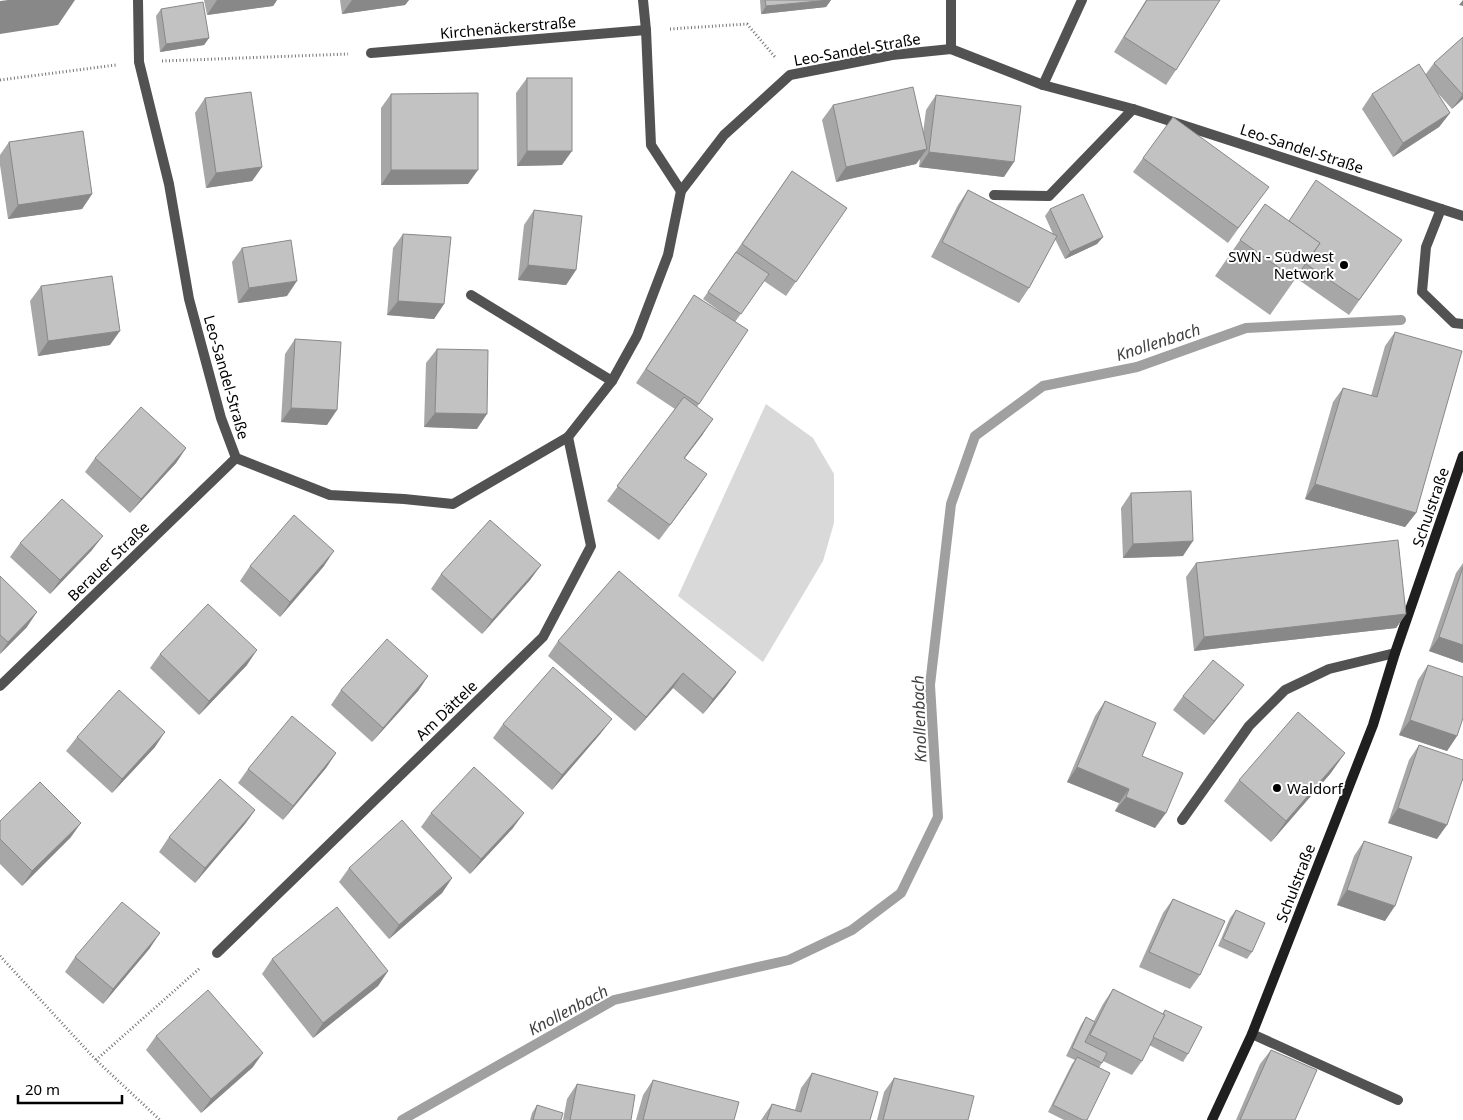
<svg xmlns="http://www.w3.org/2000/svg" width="1463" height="1120" viewBox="0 0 1463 1120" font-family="'Noto Sans',sans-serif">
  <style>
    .green { fill: #d9d9d9 }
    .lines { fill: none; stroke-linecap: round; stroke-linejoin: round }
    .stream { stroke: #a0a0a0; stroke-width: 10 }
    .path { stroke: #747474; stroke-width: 3; stroke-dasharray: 1 2.5; stroke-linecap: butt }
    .lane { stroke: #525252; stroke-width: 10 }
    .street { stroke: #525252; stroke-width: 10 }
    .secondary { stroke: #1f1f1f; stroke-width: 10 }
    .wall { fill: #a7a7a7 }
    .shaded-wall { fill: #888 }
    .building { fill: #c2c2c2; stroke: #888 }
    .poi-dot { fill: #000; stroke: #fff; stroke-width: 2 }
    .labels { text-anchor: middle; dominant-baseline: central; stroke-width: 4; stroke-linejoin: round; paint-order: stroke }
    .street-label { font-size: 15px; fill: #000; stroke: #fff }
    .poi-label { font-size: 15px; fill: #000; stroke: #fff; text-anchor: end }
    .water-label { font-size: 16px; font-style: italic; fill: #414141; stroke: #fff }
  </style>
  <rect width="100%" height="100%" fill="#fff"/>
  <polygon class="green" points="766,404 813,438 834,474 834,523 823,561 763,662 678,596"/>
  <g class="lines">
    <polyline class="stream" points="402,1120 614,1000 789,960 852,930 901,893 938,817 930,685 951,504 975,436 1043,386 1137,367 1246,328 1401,320"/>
    <g class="path">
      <polyline points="670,29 747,24 775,57"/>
      <polyline points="162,61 348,54"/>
      <polyline points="0,80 116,65"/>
      <polyline points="0,956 96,1060 160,1120"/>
      <polyline points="96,1060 200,968"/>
    </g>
    <g class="lane">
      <polyline points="371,53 646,30"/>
      <polyline points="994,195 1049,196 1133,109"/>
      <polyline points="1441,209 1426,247 1422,292 1454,323 1463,324"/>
      <polyline points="471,295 612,381"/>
      <polyline points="1182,820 1249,726 1285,690 1329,669 1395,653"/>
      <polyline points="1252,1034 1398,1100"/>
    </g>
    <g class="street">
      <polyline points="138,0 139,62 169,184 189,299 221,418 236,458 330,495 404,499 453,504 568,437 612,381 637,336 668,255 681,191 724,135 790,75 892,55 951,49 1043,85 1133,109 1463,216"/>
      <polyline points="643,0 646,30 651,145 681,191"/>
      <polyline points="951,49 951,0"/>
      <polyline points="1043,85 1082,0"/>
      <polyline points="0,686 236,458"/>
      <polyline points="217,953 543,637 591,546 568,437"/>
    </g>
    <polyline class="secondary" points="1212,1120 1252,1034 1373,725 1395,653 1463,456"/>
  </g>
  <g class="wall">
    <polygon points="204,0 277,0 273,6 207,15"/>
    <polygon points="340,0 409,0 405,5 342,14"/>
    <polygon points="760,0 831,0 826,7 761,14"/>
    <polygon points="1146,0 1220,0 1176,70 1166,85 1114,52"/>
    <polygon points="161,9 209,38 204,45 160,52 156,16"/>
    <polygon points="1463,37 1463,99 1452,109 1435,90 1450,113 1439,127 1393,157 1362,109 1372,94 1425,75 1434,63"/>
    <polygon points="527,78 562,165 517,166 516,93"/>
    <polygon points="391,94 468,184 381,185 381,108"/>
    <polygon points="936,95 1004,177 919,167 920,159 916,164 836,182 822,120 833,105 923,133 926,110"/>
    <polygon points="205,98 262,167 252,181 206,188 195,113"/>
    <polygon points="9,142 92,194 82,209 8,219 0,165 0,155"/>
    <polygon points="1143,158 1258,201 1228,243 1133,172"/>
    <polygon points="792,171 847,208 786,296 764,281 735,322 703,299"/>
    <polygon points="968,190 1053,234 1045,216 1050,209 1103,237 1097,244 1065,259 1055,239 1029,288 1019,303 931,257 958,205"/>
    <polygon points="1265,204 1289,221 1402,240 1349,315 1296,278 1270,315 1215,276"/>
    <polygon points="534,210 576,270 566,285 518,280 524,225"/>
    <polygon points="403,234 444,304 434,319 387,315 393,248"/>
    <polygon points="242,248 287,296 238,303 232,262"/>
    <polygon points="41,286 110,345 38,356 30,301"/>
    <polygon points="694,295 748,330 697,407 703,434 685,458 697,489 659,540 607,501 675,409 636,383"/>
    <polygon points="1395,332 1416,513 1405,527 1305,499 1333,402 1343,388 1371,396 1385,346"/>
    <polygon points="295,339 327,425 281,422 285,354"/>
    <polygon points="437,349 477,429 424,427 426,363"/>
    <polygon points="186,448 176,463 130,513 85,472 95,458"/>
    <polygon points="1131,493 1183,556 1123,558 1121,508"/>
    <polygon points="20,543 92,550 50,594 10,557"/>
    <polygon points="1196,563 1406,614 1396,628 1194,651 1186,577"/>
    <polygon points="1463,563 1463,663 1429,651 1456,573"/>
    <polygon points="541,565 530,580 482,634 431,589 441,574"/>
    <polygon points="250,566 324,566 280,617 240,581"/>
    <polygon points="0,576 27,627 0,654"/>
    <polygon points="558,641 736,672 726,686 703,714 673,688 635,731 548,656"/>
    <polygon points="160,654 247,665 199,715 150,668"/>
    <polygon points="1428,665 1457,736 1447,751 1399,735 1418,680"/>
    <polygon points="428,676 418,691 372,742 331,705 341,690"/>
    <polygon points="1183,696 1233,699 1204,735 1173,710"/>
    <polygon points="1105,701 1142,756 1155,828 1115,811 1119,803 1067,782 1095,716"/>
    <polygon points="503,724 601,733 552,790 493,738"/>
    <polygon points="77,737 155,747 112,793 66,751"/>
    <polygon points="1419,745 1437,839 1388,823 1409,760"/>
    <polygon points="336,753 326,768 283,820 238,783 248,769"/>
    <polygon points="1345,753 1330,774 1271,842 1224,801 1239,780"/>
    <polygon points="255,810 245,824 195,883 159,852 169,837"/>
    <polygon points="431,813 513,828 470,874 421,827"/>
    <polygon points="0,821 71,837 22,886 0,864"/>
    <polygon points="1364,841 1385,921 1337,905 1354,856"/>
    <polygon points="349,868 452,878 442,893 389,939 339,882"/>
    <polygon points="1173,899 1200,975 1190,989 1139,967 1163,913"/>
    <polygon points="1236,910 1252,952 1247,959 1218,946 1230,918"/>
    <polygon points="150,948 103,1004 65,972 75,957"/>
    <polygon points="272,959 388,971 378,986 313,1038 262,974"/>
    <polygon points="1113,989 1163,1014 1165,1010 1188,1054 1183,1062 1149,1045 1142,1061 1132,1075 1103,1061 1099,1068 1087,1120 1064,1120 1048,1112 1072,1064 1075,1060 1066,1056 1081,1025 1086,1017 1094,1021 1103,1004"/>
    <polygon points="156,1036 253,1067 201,1113 146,1050"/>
    <polygon points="1271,1050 1295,1120 1236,1120 1260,1064"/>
    <polygon points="812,1073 870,1120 761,1120 772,1104 795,1110 801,1088"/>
    <polygon points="894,1078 968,1120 877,1120 884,1092"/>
    <polygon points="653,1080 734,1120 636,1120 643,1095"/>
    <polygon points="577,1084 631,1120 563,1120 567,1099"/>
    <polygon points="537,1105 561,1120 530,1120 532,1113"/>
  </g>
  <g class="shaded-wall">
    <polygon points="8,0 75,0 58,25 0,34 0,1"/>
    <polygon points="217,0 277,0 273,6 207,15"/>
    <polygon points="352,0 409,0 405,5 342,14"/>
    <polygon points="831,0 826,7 761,14 766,6"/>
    <polygon points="1463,0 1463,6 1459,5"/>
    <polygon points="209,38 204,45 160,52 166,44"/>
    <polygon points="1463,94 1463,99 1452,109"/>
    <polygon points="1450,113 1439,127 1393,157 1403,143"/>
    <polygon points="927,149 916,164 836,182 846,167"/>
    <polygon points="527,151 572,151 562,165 517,166"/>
    <polygon points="929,152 1014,162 1004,177 919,167"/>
    <polygon points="262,167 252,181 206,188 216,173"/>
    <polygon points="391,170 478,170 468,184 381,185"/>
    <polygon points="92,194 82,209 8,219 18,205"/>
    <polygon points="1103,237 1097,244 1065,259 1070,252"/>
    <polygon points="528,265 576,270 566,285 518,280"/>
    <polygon points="297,281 287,296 238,303 249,288"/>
    <polygon points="398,301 444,304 434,319 387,315"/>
    <polygon points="120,331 110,345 38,356 48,341"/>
    <polygon points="291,408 337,410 327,425 281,422"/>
    <polygon points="435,413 487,414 477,429 424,427"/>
    <polygon points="713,419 703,434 674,472 684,458"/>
    <polygon points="186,448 176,463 130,513 141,499"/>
    <polygon points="707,474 697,489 659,540 670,525"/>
    <polygon points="1315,484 1416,513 1405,527 1305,499"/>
    <polygon points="103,536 92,550 50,594 60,580"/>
    <polygon points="1193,541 1183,556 1123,558 1133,544"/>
    <polygon points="334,551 324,566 280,617 290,602"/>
    <polygon points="541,565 530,580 482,634 492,620"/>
    <polygon points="37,612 27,627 0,654 8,642"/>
    <polygon points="1406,614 1396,628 1194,651 1204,637"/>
    <polygon points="1439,637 1463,645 1463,663 1429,651"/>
    <polygon points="257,650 247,665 199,715 209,701"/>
    <polygon points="736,672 726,686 703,714 713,699"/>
    <polygon points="683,673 673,688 635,731 646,717"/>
    <polygon points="428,676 418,691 372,742 383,728"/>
    <polygon points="1244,685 1233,699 1204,735 1214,721"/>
    <polygon points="612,719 601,733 552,790 562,775"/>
    <polygon points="1410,720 1457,736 1447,751 1399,735"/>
    <polygon points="165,732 155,747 112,793 122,779"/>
    <polygon points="336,753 326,768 283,820 293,806"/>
    <polygon points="1345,753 1330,774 1271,842 1286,821"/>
    <polygon points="1077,767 1129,789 1119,803 1067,782"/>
    <polygon points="1126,797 1166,813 1155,828 1115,811"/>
    <polygon points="1398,808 1447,825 1437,839 1388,823"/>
    <polygon points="255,810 245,824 195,883 205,868"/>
    <polygon points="524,813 513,828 470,874 481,859"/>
    <polygon points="81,823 71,837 22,886 32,871"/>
    <polygon points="452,878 442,893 389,939 399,925"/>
    <polygon points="1347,890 1395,906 1385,921 1337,905"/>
    <polygon points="160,933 150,948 103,1004 113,989"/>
    <polygon points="388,971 378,986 313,1038 323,1023"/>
    <polygon points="263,1053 253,1067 201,1113 211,1099"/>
  </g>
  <g class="building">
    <polygon points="765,0 830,0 766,6"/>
    <polygon points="1147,0 1220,0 1176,70 1124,37"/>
    <polygon points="203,2 209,38 166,44 161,9"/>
    <polygon points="1463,37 1463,94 1462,94 1434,63"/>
    <polygon points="1419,64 1450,113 1403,143 1372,94"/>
    <rect x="527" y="78" width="45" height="73"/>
    <polygon points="913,87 927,149 846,167 833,105"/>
    <polygon points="251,92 262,167 216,173 205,98"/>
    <polygon points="478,93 478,170 391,170 391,94"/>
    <polygon points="936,95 1021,106 1014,162 929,152"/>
    <polygon points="1173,117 1269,187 1238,228 1143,158"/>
    <polygon points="83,131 92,194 18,205 9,142"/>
    <polygon points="792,171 847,208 796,282 742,244"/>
    <polygon points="1316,180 1402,240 1359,300 1306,264 1320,243 1289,221"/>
    <polygon points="968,190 1057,236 1029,288 942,242"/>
    <polygon points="1083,194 1103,237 1070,252 1050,209"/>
    <polygon points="1265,204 1320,243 1295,279 1240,240"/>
    <polygon points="534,210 582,216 576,270 528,265"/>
    <polygon points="403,234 451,237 444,304 398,301"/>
    <polygon points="291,240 297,281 249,288 242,248"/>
    <polygon points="736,252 769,274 741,314 708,292"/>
    <polygon points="112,276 120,331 48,341 41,286"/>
    <polygon points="694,295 748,330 699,404 646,369"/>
    <polygon points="1395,332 1462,351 1416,513 1315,484 1343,388 1377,397"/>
    <polygon points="295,339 341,342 337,410 291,408"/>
    <polygon points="437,349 488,350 487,414 435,413"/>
    <polygon points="684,397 713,419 684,458 707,474 670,525 617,486"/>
    <polygon points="141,407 186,448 141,499 95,458"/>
    <polygon points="1191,491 1193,541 1133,544 1131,493"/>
    <polygon points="62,499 103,536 60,580 20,543"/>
    <polygon points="294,515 334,551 290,602 250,566"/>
    <polygon points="490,520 541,565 492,620 441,574"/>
    <polygon points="1398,540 1406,614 1204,637 1196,563"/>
    <polygon points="1463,567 1463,645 1439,637"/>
    <polygon points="619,571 736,672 713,699 683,673 646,717 558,641"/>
    <polygon points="0,576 37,612 8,642 0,635"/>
    <polygon points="208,604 257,650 209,701 160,654"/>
    <polygon points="387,639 428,676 383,728 341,690"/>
    <polygon points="1213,660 1244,685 1214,721 1183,696"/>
    <polygon points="1428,665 1463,677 1463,718 1457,736 1410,720"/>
    <polygon points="553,667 612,719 562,775 503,724"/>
    <polygon points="119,690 165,732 122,779 77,737"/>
    <polygon points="1105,701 1156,723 1142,756 1183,773 1166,813 1126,797 1129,789 1077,767"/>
    <polygon points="1298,712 1345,753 1286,821 1239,780"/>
    <polygon points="292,716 336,753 293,806 248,769"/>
    <polygon points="1419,745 1463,760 1463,778 1447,825 1398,808"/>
    <polygon points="474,767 524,813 481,859 431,813"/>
    <polygon points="220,779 255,810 205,868 169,837"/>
    <polygon points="40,782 81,823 32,871 0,839 0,821"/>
    <polygon points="402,820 452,878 399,925 349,868"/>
    <polygon points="1364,841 1412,857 1395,906 1347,890"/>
    <polygon points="1173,899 1225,921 1200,975 1149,952"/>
    <polygon points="122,902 160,933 113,989 75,957"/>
    <polygon points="337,907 388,971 323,1023 272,959"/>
    <polygon points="1236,910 1265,923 1252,952 1223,939"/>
    <polygon points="1113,989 1165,1015 1142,1061 1090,1035"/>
    <polygon points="208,990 263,1053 211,1099 156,1036"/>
    <polygon points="1165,1010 1202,1027 1188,1054 1153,1037 1165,1015 1163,1014"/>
    <polygon points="1086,1017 1095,1022 1085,1042 1107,1053 1102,1063 1072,1048"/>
    <polygon points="1271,1050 1317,1070 1295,1120 1240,1120"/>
    <polygon points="1077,1057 1110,1073 1087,1120 1083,1120 1053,1105"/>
    <polygon points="812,1073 878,1092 870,1120 767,1120 772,1104 801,1112"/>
    <polygon points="894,1078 974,1096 968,1120 883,1120"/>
    <polygon points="653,1080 739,1102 734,1120 643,1120"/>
    <polygon points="577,1084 635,1095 631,1120 570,1120"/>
    <polygon points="537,1105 563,1113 561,1120 533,1120"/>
  </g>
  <g class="poi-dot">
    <circle cx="1344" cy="265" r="5"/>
    <circle cx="1277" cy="788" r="5"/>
  </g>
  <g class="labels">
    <g class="street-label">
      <text transform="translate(508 27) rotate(-5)">Kirchenäckerstraße</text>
      <text transform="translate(857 49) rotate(-10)">Leo-Sandel-Straße</text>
      <text transform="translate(1302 148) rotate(18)">Leo-Sandel-Straße</text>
      <text transform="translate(227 377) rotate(74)">Leo-Sandel-Straße</text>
      <text transform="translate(1430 507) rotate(-71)">Schulstraße</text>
      <text transform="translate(108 561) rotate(-44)">Berauer Straße</text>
      <text transform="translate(446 710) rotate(-44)">Am Dättele</text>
      <text transform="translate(1295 883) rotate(-69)">Schulstraße</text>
    </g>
    <g class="poi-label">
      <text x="1334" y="256">SWN - Südwest<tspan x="1334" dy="17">Network</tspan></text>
      <text x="1287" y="788" text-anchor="start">Waldorf</text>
    </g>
    <g class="water-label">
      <text transform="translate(1158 342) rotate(-18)">Knollenbach</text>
      <text transform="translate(919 719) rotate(-92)">Knollenbach</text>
      <text transform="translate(568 1010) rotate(-28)">Knollenbach</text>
    </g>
  </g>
  <path d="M18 1095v8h104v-8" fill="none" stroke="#000000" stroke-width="2.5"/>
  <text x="25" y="1095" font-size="15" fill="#000000" stroke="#ffffff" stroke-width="4" paint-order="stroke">20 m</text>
</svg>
